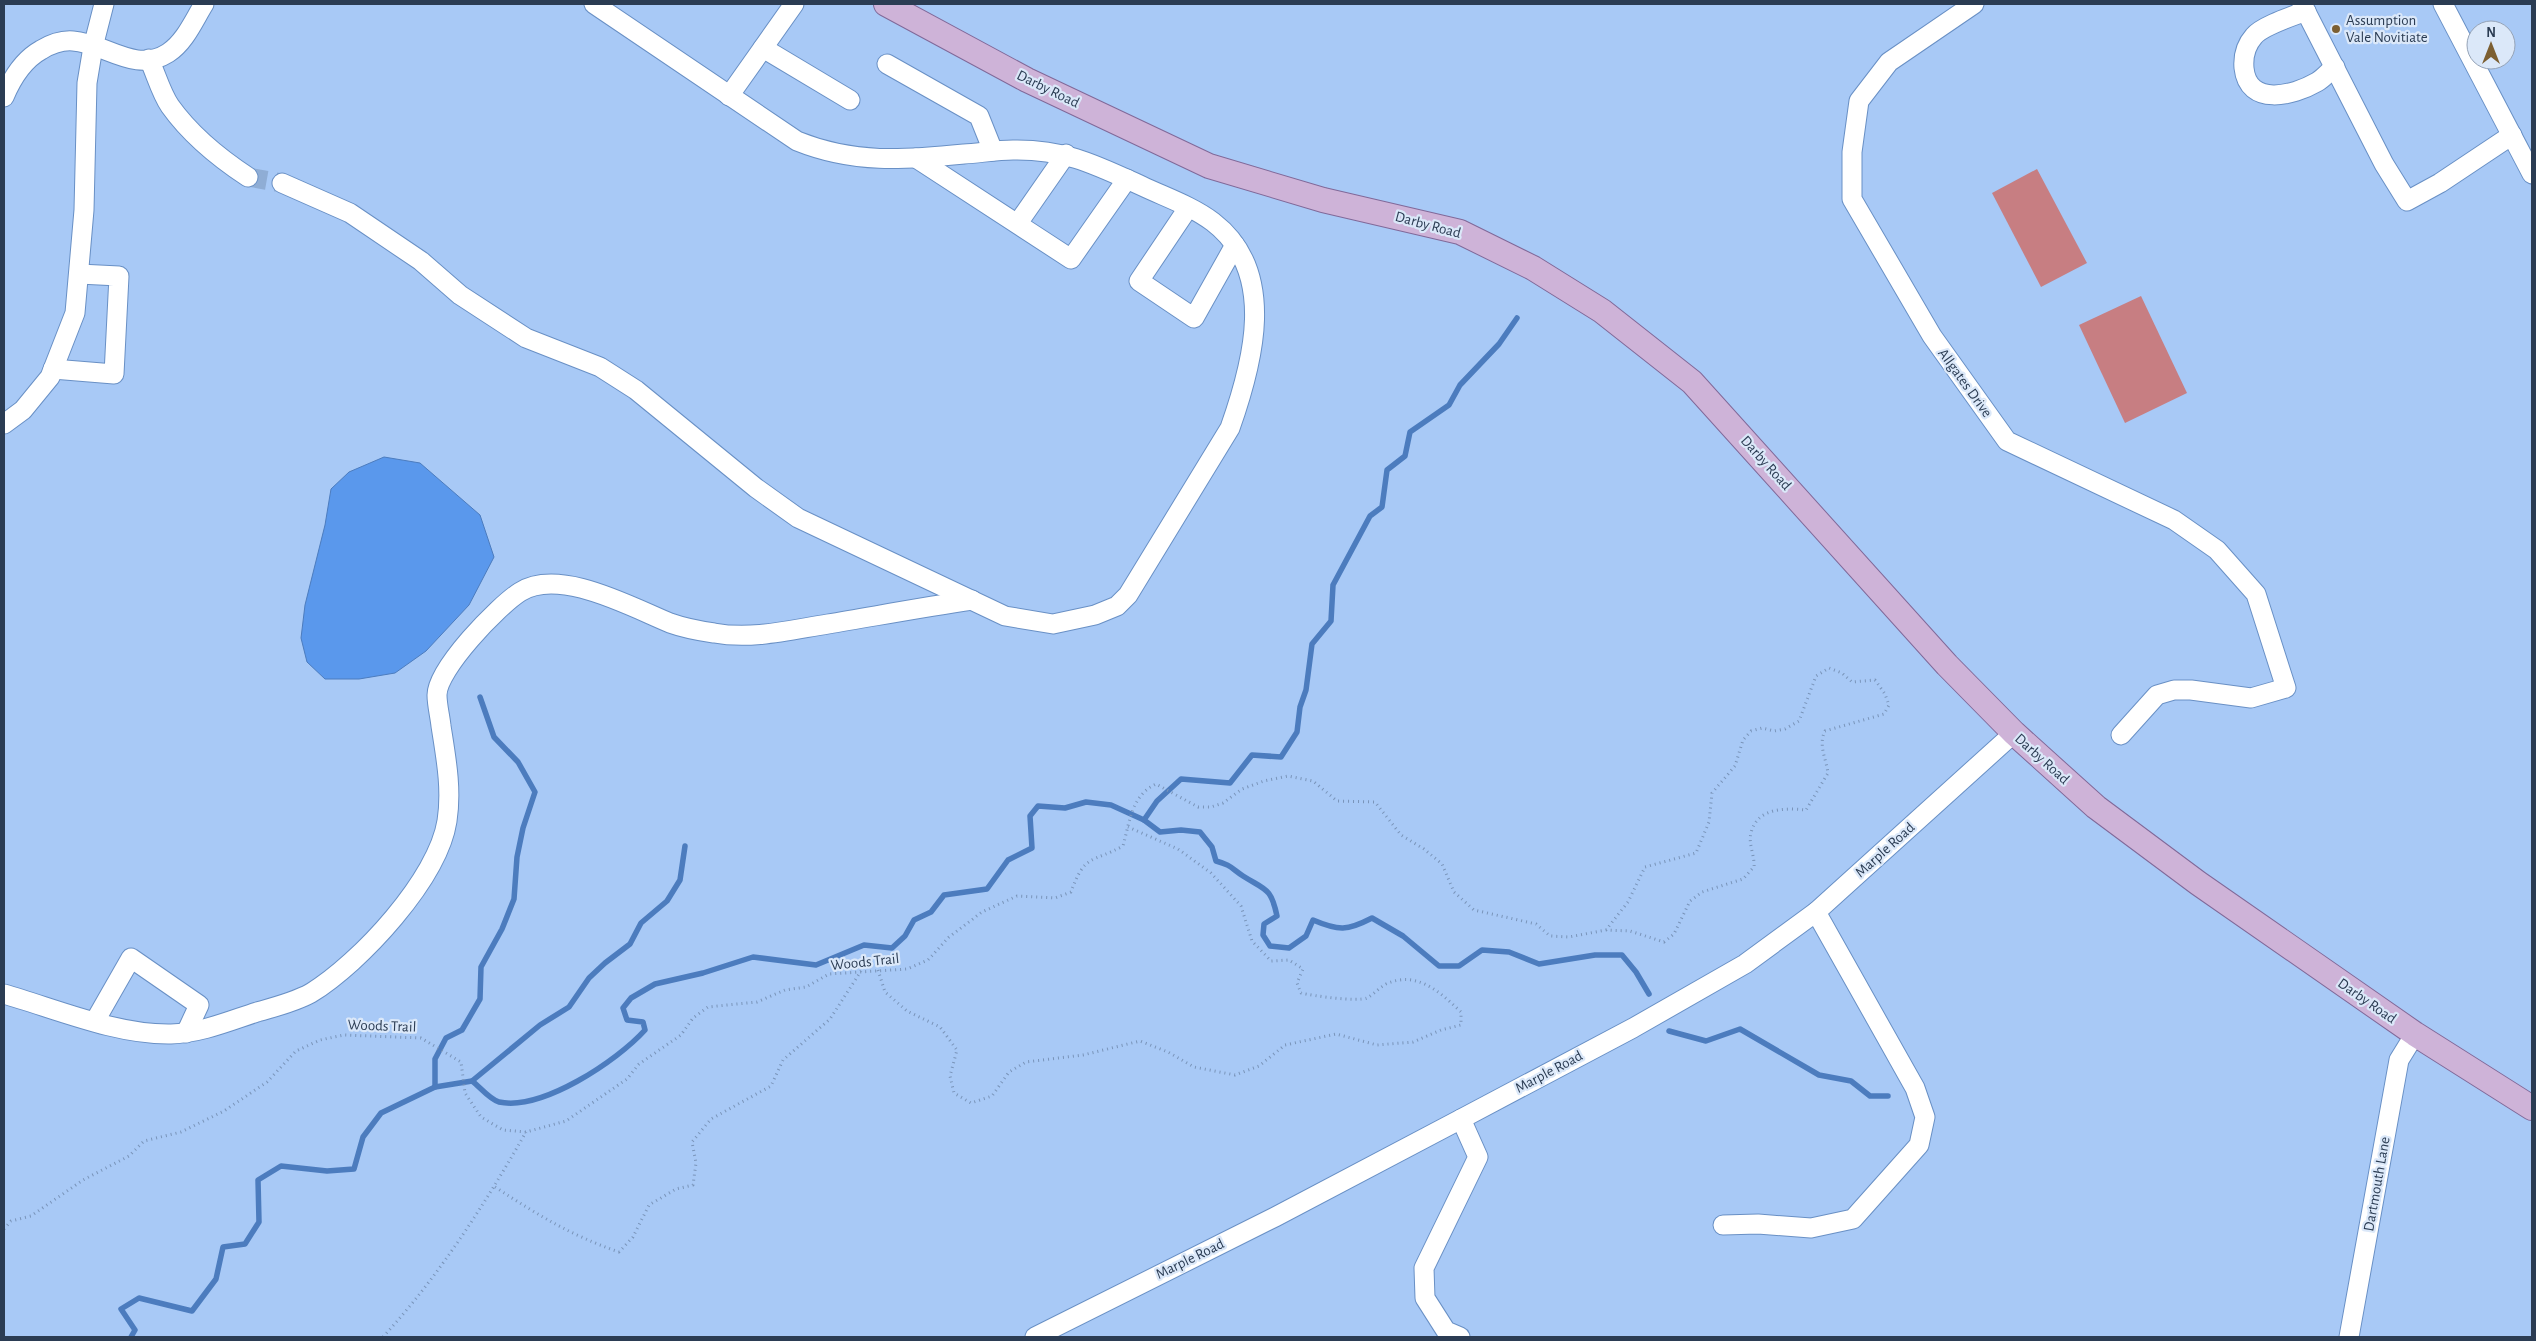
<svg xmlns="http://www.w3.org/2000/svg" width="2536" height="1341" viewBox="0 0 2536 1341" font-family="'Alegreya Sans',sans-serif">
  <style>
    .green { fill: #c77e82 }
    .water { fill: #5a98ec; stroke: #4c7cbe }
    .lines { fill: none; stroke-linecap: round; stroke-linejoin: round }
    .stream { stroke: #4c7cbe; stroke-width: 5.5 }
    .minor-tunnel { stroke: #8fadd5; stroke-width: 19; stroke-dasharray: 19 9; stroke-linecap: butt }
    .minor-casing { stroke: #6990c5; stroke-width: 21 }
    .major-casing { stroke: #806999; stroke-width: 26 }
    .path { stroke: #7994b9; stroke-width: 3; stroke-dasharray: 1 4; stroke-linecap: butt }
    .minor { stroke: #fff; stroke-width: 19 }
    .major { stroke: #ceb3d8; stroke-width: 24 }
    .poi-dot { fill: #7c5f32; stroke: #dbe8f9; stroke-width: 2 }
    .labels { text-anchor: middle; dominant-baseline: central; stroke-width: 4.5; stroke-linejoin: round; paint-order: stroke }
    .poi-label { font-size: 15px; fill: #2b3c53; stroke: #dbe8f9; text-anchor: start }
    .street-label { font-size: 15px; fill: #2b3c53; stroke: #dbe8f9 }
  </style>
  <rect width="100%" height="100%" fill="#a8c9f6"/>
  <g class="green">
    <polygon points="2037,169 2087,263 2041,287 1992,193"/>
    <polygon points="2141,296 2187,393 2125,423 2079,325"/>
  </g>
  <polygon class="water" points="384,457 420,463 480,515 494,557 469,605 426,651 395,673 359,679 325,679 307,662 301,638 305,605 325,525 331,489 349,472"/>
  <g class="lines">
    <g class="stream">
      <path d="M1144,820L1160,832L1181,830L1200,832L1212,847L1216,861C1231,865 1231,868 1243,876C1265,890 1271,887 1277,916L1264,924L1263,935L1270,946L1289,948L1306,936L1313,920C1339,931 1347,931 1372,918L1403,936L1439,966H1459L1482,950L1509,952L1539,964L1595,955H1622L1636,972L1649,994"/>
      <polyline points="1669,1031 1706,1041 1740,1029 1819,1075 1851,1081 1870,1096 1888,1096"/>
      <polyline points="472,1081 540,1025 569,1007 589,978 605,963 630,944 641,923 667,901 680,880 685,846"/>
      <polyline points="435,1087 435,1059 446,1038 462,1030 480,999 481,967 502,929 514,899 517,857 523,828 535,792 518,762 494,737 480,697"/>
      <path d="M131,1337L135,1330L121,1309L139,1298L192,1311L216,1279L223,1247L245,1244L259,1222L258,1180L281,1166L327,1171L354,1169L363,1137L381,1113L435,1087L472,1081C479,1086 490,1100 499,1102C542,1111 617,1061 645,1030L643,1022L627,1020L623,1008L631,998L655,984L703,973L753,957L816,965L864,945L892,948L905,936L914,920L931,912L944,895L987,889L1008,860L1032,848L1030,816L1038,806L1065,808L1086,802L1111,805L1144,820L1157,801L1181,779L1230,783L1252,755L1281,757L1297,732L1300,707L1306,690L1312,644L1331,621L1333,585L1370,516L1382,507L1387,470L1405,456L1410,432L1449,405L1460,385L1499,344L1517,318"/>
    </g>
    <polyline class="minor-tunnel" points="248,177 282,183"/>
    <g class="minor-casing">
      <g id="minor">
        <polyline points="1974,4 1889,62 1859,101 1852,152 1852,199 1932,336 2007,441 2174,520 2217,550 2256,594 2286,688 2251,698 2191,690 2174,690 2157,695 2121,735"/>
        <polyline points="2302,4 2384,164 2407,201 2440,183 2512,135"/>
        <polyline points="2443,4 2532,174"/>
        <path d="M2306,11C2293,16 2262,26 2254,36C2246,45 2243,56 2244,68C2248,107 2293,96 2317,82C2324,78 2329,71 2335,67"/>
        <polyline points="763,48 850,100"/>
        <path d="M149,59C156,74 161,93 170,106C190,134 219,158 248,177"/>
        <polyline points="887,64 979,116 993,151"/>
        <polyline points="729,96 794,4"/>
        <path d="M4,97C12,78 23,60 41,50C51,44 61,40 73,41C105,43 135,74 168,53C185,42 194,20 204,4"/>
        <polyline points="916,158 1071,259 1127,179"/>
        <path d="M282,183L350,213L421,261L460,295L526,338L600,367L636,390L756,488L798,518L1005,616L1053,624L1095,615L1117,606L1128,595L1230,428C1253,363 1278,272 1213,222C1192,206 1165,197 1142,186C1096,165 1065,149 1013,150C997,150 980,153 964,154C904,160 854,164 797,141L594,4"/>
        <polyline points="1188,208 1139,281 1194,318 1235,245"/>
        <polyline points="1018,223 1066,154"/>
        <polyline points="53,369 114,374 119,276 79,274"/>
        <polyline points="4,424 23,410 50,377 75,313 84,210 87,83 93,47 104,4"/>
        <path d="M4,994C56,1009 117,1035 171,1034C201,1033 229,1021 257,1012C275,1007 295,1002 311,993C360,963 438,879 447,821C452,789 446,758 441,726C440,716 437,705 437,695C437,669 498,606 520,592C559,567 631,607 670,623C684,628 700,631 714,633C752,640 790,630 828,624C876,616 924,607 972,600"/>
        <polyline points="95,1021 131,958 199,1005 186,1033"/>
        <polyline points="1723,1225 1758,1224 1811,1228 1853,1219 1919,1145 1925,1117 1915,1088 1816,912"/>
        <polyline points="1035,1337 1275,1217 1461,1119 1633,1028 1745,964 1816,912 2014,733"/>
        <polyline points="1460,1337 1446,1331 1425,1298 1424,1268 1478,1157 1461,1119"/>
        <polyline points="2349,1337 2399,1060 2415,1034"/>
      </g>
    </g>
    <g class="major-casing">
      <polyline id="major" points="886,4 1027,80 1209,166 1323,200 1460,232 1533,268 1602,311 1692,382 1947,665 2014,733 2096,807 2198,883 2415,1034 2532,1108"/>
    </g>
    <g class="path">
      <path d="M878,970L885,992L907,1011L940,1027L957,1050L950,1076L954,1093L971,1103L992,1096L1009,1072L1026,1062L1083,1055L1140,1041L1168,1052L1194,1067L1235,1075L1259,1066L1285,1045L1336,1034L1377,1045L1413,1042L1441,1030L1461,1025V1012C1440,992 1417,970 1386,984C1379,988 1374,994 1367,998C1357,1002 1314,996 1301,993L1297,983L1303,969L1289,960L1271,961L1252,941L1241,906L1211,873L1178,849L1128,827"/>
      <path d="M495,1187C538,1215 570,1235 619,1252L633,1237L649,1205L676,1189L693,1185L696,1163L692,1142L711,1119L771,1086L783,1060L830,1019L861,971"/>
      <path d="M4,1229L11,1221L31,1216L83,1180L129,1156L144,1141L181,1132L224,1111L267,1082L296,1051L320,1040L344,1035L421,1038L461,1062L465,1093L481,1117L503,1130L526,1132L566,1121L627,1079L639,1064L681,1035L693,1018L708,1007L757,1002L785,990L806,987L829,974L907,969L928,960L949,937L982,912L1017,896L1055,898L1071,892C1085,853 1092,863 1123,846C1130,821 1131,796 1156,784L1198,807H1211L1223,803L1242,789L1264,781L1288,776L1313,781L1337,801L1375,802L1401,835L1424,849L1442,864L1454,892L1474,910L1536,924L1550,936L1569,937L1606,930L1628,902L1645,867L1696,853L1709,822L1712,793L1735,766L1743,740L1751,731L1762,728L1774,731L1785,729L1799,721L1816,676L1829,668L1842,673L1852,682L1875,680L1885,694L1889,705L1884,714L1825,731C1818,745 1826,758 1828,773L1806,810C1786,808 1757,807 1751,833C1748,844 1755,856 1754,867L1743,879L1702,892L1690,901L1674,934L1664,942L1630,931L1606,930"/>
      <path d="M383,1337C439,1276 485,1204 526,1132"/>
    </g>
    <use href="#minor" class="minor"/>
    <use href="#major" class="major"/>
  </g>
  <circle class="poi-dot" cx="2336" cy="29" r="5"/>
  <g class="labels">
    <g class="poi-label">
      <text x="2346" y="20">Assumption<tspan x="2346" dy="17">Vale Novitiate</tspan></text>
    </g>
    <g class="street-label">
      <text transform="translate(1048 89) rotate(26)">Darby Road</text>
      <text transform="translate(1428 225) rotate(15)">Darby Road</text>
      <text transform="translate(1965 383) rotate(54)">Allgates Drive</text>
      <text transform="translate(1766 463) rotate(48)">Darby Road</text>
      <text transform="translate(2042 759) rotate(42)">Darby Road</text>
      <text transform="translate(1885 850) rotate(-42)">Marple Road</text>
      <text transform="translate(865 962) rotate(-6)">Woods Trail</text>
      <text transform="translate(2367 1001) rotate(35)">Darby Road</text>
      <text transform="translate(382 1026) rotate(2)">Woods Trail</text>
      <text transform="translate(1549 1072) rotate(-28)">Marple Road</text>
      <text transform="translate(2377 1184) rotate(-80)">Dartmouth Lane</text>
      <text transform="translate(1190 1259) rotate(-26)">Marple Road</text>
    </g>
  </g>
  <rect width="2536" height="1341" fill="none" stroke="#2b3c53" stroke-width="10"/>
  <g transform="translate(2491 45)"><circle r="24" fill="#dbe8f9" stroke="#95a3b7"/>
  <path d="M0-4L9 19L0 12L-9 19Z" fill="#7c5f32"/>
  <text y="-8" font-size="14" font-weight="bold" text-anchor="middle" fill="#2b3c53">N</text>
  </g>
</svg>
